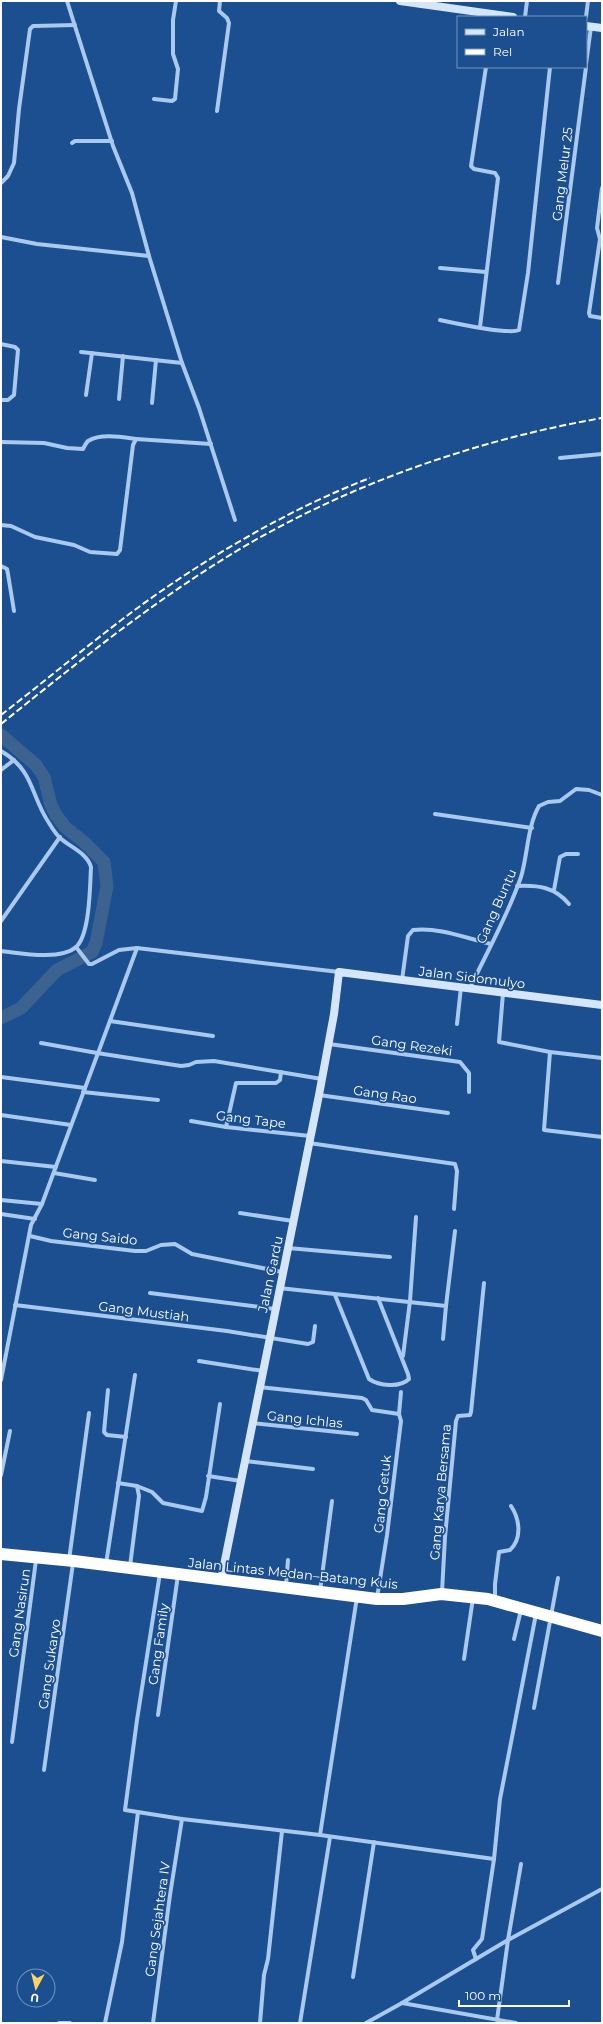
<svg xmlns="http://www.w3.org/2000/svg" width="603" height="2024" viewBox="0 0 603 2024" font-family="Montserrat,sans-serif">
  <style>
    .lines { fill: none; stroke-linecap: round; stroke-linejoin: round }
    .river { stroke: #3c6290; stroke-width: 13 }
    .street { stroke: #a9c9ee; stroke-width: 4 }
    .secondary { stroke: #d6e6fa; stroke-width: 8 }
    .highway { stroke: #fff; stroke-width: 12 }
    .rail { stroke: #fff; stroke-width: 2; stroke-dasharray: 7 3; stroke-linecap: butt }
    .labels { text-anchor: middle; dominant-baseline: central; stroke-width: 3.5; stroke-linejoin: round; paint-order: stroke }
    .street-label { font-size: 13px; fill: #fff; stroke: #1b4f8f }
  </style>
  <rect width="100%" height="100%" fill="#1b4f8f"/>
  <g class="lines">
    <polyline class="river" points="1,735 36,765 44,777 51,805 56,815 65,827 84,842 104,862 107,886 96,943 92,952 57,970 21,1008 1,1018"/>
    <g class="street">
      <polyline points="67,1 113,146 132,193 149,256 182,363 199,408 235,520"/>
      <polyline points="525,17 527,1"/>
      <polyline points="586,17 588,1"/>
      <polyline points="586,64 591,27"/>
      <polyline points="154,99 172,101 175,99 178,69 173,54 173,20 176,1"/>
      <polyline points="217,111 229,23 227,18 219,11 220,1"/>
      <polyline points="72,143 75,141 112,141"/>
      <polyline points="1,183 8,176 14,163 19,109 30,29 33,26 75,25"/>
      <polyline points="602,188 597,228 600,239 589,313 590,316 602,318"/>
      <polyline points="1,237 37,244 149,256"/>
      <polyline points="440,268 486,272"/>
      <polyline points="558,283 586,67"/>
      <path d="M440,320C454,323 508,335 519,330L528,273L550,67"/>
      <polyline points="480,327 498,178 495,173 474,169 471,166 486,67"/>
      <polyline points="1,344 15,347 18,350 14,395 8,400 1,400"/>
      <polyline points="81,352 182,363"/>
      <polyline points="86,395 92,353"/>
      <polyline points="119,399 123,356"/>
      <polyline points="152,403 156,360"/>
      <path d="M1,442L44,443L67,448L83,449C84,447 86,443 88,441C101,433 122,437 136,439"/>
      <polyline points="560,458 602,454"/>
      <polyline points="1,525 11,526 35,537 74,545 90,552 117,554 120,550 133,445 136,439 211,444"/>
      <polyline points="1,566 7,569 8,574 14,611"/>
      <path d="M1,751C35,771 30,795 49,823C52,828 56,834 60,838C70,847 87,853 91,867C90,885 90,935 76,947C60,961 20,953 1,951"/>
      <polyline points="1,770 14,760"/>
      <polyline points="435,814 532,828"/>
      <path d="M517,886C538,885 555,887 569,904"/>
      <polyline points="554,890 560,857 566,854 578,854"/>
      <polyline points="1,921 60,837"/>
      <polyline points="76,947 89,964 92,964 119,950 137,948 339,972"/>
      <path d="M402,980L408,936L413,930C440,927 465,938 491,944"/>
      <path d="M470,988C487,952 508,915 521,877C528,854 527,827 539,806L548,802L560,801L576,789L589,790L602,795"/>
      <polyline points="503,993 499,1042 550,1052 602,1058"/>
      <polyline points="110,1021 213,1036"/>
      <polyline points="457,1024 461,987"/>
      <polyline points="41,1043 97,1053 181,1066 189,1065 196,1062 214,1061 322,1079"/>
      <polyline points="329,1044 460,1062 469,1073 469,1092"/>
      <polyline points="550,1052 544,1130 602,1137"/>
      <polyline points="1,1077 85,1088"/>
      <polyline points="83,1092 158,1100"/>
      <polyline points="319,1095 448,1113"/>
      <polyline points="1,1115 71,1125"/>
      <polyline points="191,1121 226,1127 310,1136"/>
      <polyline points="226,1127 236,1083 276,1083 280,1080 281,1072"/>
      <polyline points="309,1143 455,1164 457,1171 454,1209"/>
      <polyline points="1,1161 56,1167"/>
      <polyline points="54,1173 95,1180"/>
      <polyline points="1,1200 42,1204"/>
      <polyline points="240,1213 293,1221"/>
      <polyline points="1,1214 35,1219"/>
      <polyline points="30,1236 51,1241 135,1251 146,1251 161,1245 175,1244 192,1254 282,1272"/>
      <polyline points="288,1248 390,1257"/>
      <polyline points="279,1288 446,1306 443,1339"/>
      <polyline points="150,1293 275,1309"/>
      <path d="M335,1295L369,1379C379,1386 400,1388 409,1379L408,1374L378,1298"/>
      <polyline points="15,1305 227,1331 308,1344 313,1342 315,1326"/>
      <polyline points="446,1306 455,1231"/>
      <polyline points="403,1356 410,1301 416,1217"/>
      <polyline points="199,1361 263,1371"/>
      <polyline points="1,1380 31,1225 42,1204 137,948"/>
      <polyline points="259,1387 362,1398 366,1400 372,1410 399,1414"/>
      <polyline points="108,1390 104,1432 107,1435 126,1437"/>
      <polyline points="252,1423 357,1434"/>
      <polyline points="245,1461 313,1469"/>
      <polyline points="1,1475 10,1431"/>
      <polyline points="208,1476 241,1481"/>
      <polyline points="118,1483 137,1486 152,1492 163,1503 202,1511 206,1497 220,1404"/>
      <polyline points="69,1560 89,1413"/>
      <polyline points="106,1564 135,1375"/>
      <polyline points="130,1566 139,1496 137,1486"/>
      <polyline points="160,1573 137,1720 125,1810 182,1819 320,1835 494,1859"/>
      <polyline points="286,1585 288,1560"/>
      <polyline points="320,1591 332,1501"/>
      <polyline points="442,1592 445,1537 456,1421 458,1416 470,1415 471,1412 484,1283"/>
      <polyline points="377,1598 387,1535 401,1421 399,1414 401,1392"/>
      <path d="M495,1599V1584L499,1552L510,1550C523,1538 519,1518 511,1506"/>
      <polyline points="514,1639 521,1610"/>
      <polyline points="464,1659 473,1598"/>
      <polyline points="534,1708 558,1578"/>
      <polyline points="158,1715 178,1575"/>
      <polyline points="12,1742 36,1560"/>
      <polyline points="44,1770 73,1563"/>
      <polyline points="320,1835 357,1597"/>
      <polyline points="476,1959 473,1950 482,1939 494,1859 500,1799 536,1614"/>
      <polyline points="353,1977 374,1842"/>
      <polyline points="402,2003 508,1940 602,1889"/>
      <polyline points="497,2020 508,1940 521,1864"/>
      <polyline points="59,2023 70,2023"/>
      <polyline points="105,2023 122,1942 138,1812"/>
      <polyline points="153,2023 170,1895 182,1819"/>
      <polyline points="260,2023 264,1975 268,1959 282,1831"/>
      <polyline points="300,2023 330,1837"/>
      <polyline points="366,2023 402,2003 516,2023"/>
    </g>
    <g class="secondary">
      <polyline points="400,1 513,17"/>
      <polyline points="586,26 602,28"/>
      <polyline points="221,1580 319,1095 334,1014 339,972 602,1005"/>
    </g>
    <polyline class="highway" points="1,1554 74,1561 377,1599 403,1599 441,1594 488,1599 602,1631"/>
    <g class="rail">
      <path d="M1,715C45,681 88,645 132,612C202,560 289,509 370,478"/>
      <path d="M1,724C83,658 166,591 257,539C364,479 482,439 602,418"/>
    </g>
  </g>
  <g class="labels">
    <g class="street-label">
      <text transform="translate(562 174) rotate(-83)">Gang Melur 25</text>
      <text transform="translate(496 906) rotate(-66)">Gang Buntu</text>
      <text transform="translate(472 977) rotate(7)">Jalan Sidomulyo</text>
      <text transform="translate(412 1045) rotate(8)">Gang Rezeki</text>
      <text transform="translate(385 1094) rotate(8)">Gang Rao</text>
      <text transform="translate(251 1119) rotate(7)">Gang Tape</text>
      <text transform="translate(100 1236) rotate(6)">Gang Saido</text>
      <text transform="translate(270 1274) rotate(-78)">Jalan Gardu</text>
      <text transform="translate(144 1311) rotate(7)">Gang Mustiah</text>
      <text transform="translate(305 1419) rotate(6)">Gang Ichlas</text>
      <text transform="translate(440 1492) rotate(-85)">Gang Karya Bersama</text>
      <text transform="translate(382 1494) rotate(-84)">Gang Getuk</text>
      <text transform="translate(293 1573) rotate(6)">Jalan Lintas Medan–Batang Kuis</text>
      <text transform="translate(19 1613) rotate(-82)">Gang Nasirun</text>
      <text transform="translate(158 1644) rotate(-82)">Gang Family</text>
      <text transform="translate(49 1664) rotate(-82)">Gang Sukaryo</text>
      <text transform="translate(157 1919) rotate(-82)">Gang Sejahtera IV</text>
    </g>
  </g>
  <rect width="603" height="2024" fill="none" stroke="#ffffff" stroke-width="4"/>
  <rect x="457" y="16" width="130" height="52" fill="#1b4f8f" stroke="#7695bc"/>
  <rect x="465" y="29" width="20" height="6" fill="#d6e6fa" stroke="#7695bc"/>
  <text x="493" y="36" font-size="12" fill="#ffffff">Jalan</text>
  <rect x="465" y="49" width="20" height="6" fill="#ffffff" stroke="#7695bc"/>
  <text x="493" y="56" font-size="12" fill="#ffffff">Rel</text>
  <g transform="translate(36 1988) rotate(187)"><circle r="19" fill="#1b4f8f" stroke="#7695bc"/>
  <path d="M0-3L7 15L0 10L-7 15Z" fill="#ffd166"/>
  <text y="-6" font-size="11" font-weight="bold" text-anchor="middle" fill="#ffffff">U</text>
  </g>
  <path d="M459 2000v6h110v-6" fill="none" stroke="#ffffff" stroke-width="2"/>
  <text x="465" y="2000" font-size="12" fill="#ffffff" stroke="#1b4f8f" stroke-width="3" paint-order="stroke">100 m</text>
</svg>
